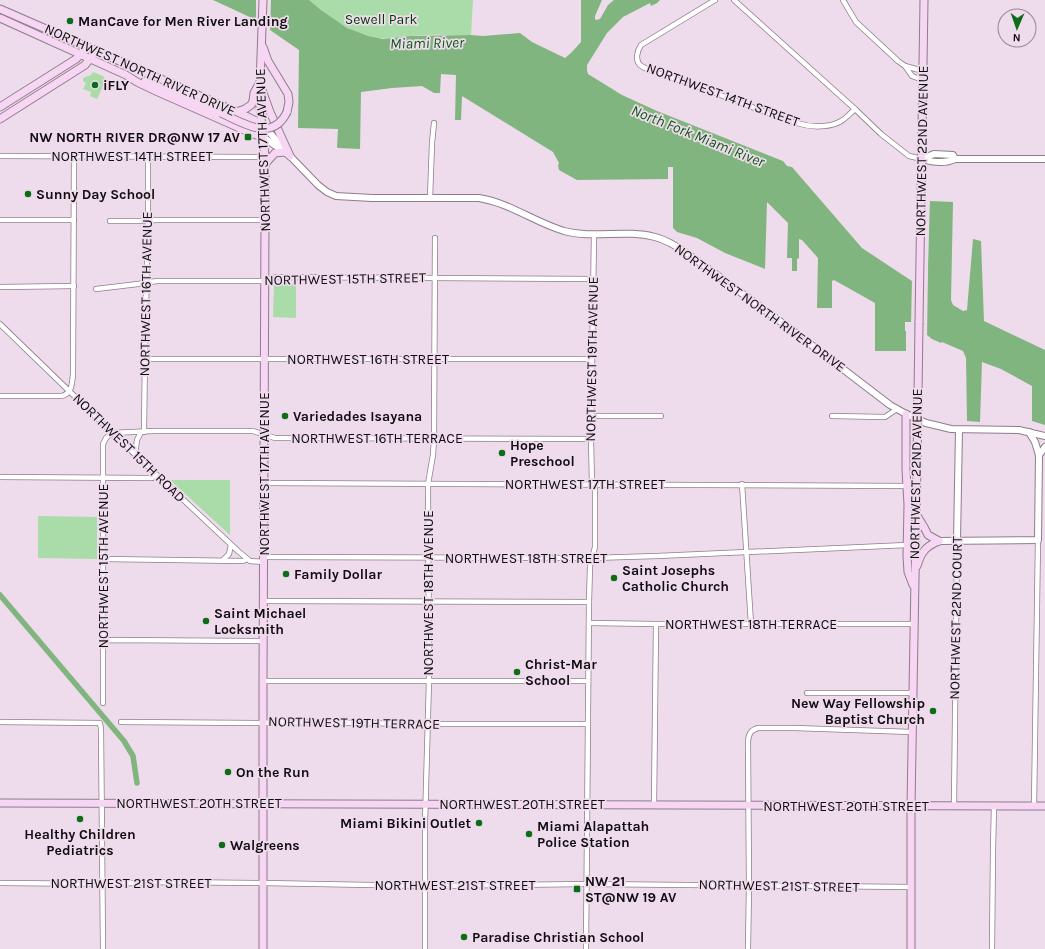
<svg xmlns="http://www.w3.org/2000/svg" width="1045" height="949" viewBox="0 0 1045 949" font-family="Karla,sans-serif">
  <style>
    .green { fill: #aadca9 }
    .water { fill: #81b57f }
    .pier { fill: #eedbeb }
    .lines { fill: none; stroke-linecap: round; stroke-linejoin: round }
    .canal { stroke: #81b57f; stroke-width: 5.5 }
    .minor-casing { stroke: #8e7d8b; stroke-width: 6 }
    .tertiary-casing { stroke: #8e7d8b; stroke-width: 8 }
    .secondary-casing { stroke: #8e7d8b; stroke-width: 9 }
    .minor { stroke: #fff; stroke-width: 4.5 }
    .tertiary { stroke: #fff; stroke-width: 6 }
    .secondary { stroke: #f6d6f2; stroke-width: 7 }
    .secondary-bridge-casing { stroke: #8e7d8b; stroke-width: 9; stroke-linecap: butt }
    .secondary-bridge { stroke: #f6d6f2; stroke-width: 7 }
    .poi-dot { fill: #0c6c18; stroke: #eedbeb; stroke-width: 1.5 }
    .labels { text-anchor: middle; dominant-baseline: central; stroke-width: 3.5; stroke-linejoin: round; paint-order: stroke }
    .park-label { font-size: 14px; fill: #003c06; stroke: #eedbeb }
    .poi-label { font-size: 14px; font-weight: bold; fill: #120b11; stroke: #eedbeb; text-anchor: start }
    .street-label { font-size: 14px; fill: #120b11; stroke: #eedbeb }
    .water-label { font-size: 15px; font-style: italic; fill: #0a5914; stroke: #eedbeb }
  </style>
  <rect width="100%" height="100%" fill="#eedbeb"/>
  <g class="green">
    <path d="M309,0H473L471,35C451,35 430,34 409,36C394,37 385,40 369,37C346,31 327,15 309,0Z"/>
    <polygon points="93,72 103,76 105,79 104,86 103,86 97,99 90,96 91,92 83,89 86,83 83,81 83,78 91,75"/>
    <polygon points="274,284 296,284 296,318 273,317"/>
    <polygon points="170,480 230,480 230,535"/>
    <polygon points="38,516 97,517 97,559 38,558"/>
  </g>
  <polygon class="water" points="213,0 309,0 321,10 347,28 368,36 383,39 410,36 471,35 483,36 520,33 532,42 565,58 571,53 581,42 581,0 602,0 595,16 595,19 596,20 600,19 608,5 614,0 660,0 657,3 651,6 650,3 623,17 607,33 587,65 587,70 588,74 622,95 657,111 783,161 787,166 792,167 862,248 927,291 930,201 953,202 951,300 953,305 963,311 967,310 973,239 981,241 984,321 1045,350 1045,425 1032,421 1032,386 1001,369 982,362 980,422 967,421 966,358 963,351 942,342 941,343 932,339 911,322 905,322 905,331 906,331 906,351 875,351 875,303 834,280 832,281 832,308 817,308 818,258 802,240 799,239 799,258 797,259 797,271 792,271 792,258 787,258 788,223 767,202 765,269 725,253 697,238 677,232 673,228 673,167 668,167 668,179 577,180 559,170 558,165 559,163 553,152 462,96 461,120 455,120 456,75 441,74 440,93 434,93 422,86 392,88 361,92 360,149 338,148 337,147 338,129 298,128 299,50 254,19"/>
  <g class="pier">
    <polygon points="256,0 271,0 270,32 256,23"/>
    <polygon points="928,202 929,202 927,338 911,325 912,279 925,288"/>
  </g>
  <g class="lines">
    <polyline class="canal" points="0,595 124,741 133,756 137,783"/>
    <g class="minor-casing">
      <g id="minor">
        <path d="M715,0L641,45C637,51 635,60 640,65C647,71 676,79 686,82C711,91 735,101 760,110C772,115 784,120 797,123C806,126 815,127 824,126C839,125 845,119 855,109"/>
        <polyline points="734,0 855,109 881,134 909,156 922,159"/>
        <polyline points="843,0 856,22 898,61 905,66 923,71"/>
        <polyline points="905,66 912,76 923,80"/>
        <polyline points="0,156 265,157"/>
        <polyline points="430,198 432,143 434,123"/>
        <polyline points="0,220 74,220"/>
        <polyline points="110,221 140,221 157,220 265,220"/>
        <polyline points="0,287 74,286"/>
        <polyline points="96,289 138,284 157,281 265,281 276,277 593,279"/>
        <polyline points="0,324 126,446 238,551 250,561 264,562"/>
        <polyline points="145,359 592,359"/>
        <path d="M0,396H62C72,393 72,384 73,374L74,156"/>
        <polyline points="591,416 661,416"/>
        <polyline points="832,416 885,417 897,409"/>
        <polyline points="144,432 145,352 148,220 148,156"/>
        <polyline points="135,455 137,440 141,432"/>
        <polyline points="0,477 148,478 152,478 156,475"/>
        <polyline points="264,483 907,486"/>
        <polyline points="592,484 591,439 594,234"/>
        <polyline points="742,484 751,624"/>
        <polyline points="264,557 592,558 657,556 907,545"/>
        <polyline points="103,559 243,561 247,559"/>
        <polyline points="223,560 229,554 231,545"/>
        <polyline points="264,601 589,602"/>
        <polyline points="589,623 656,624 914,624"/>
        <polyline points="103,641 110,640 263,641"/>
        <polyline points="263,681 588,681"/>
        <polyline points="807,693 913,693"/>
        <polyline points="103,703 103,444 106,438 112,433 153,431 253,431 275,438 591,439"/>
        <polyline points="0,722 100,723 101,729 103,949"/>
        <polyline points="121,722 263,723 275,722 428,724 588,724"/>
        <polyline points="654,805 656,624"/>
        <polyline points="954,806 957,541"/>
        <polyline points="1034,806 1038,540"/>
        <polyline points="0,883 109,884 162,882 263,883 425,886 587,884 911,887"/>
        <polyline points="425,949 425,823 429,680 428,484 433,455 434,439 435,238"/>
        <polyline points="586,949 589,602 590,566 595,547 595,484"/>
        <path d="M748,949L749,886L748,741C749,733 751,730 758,728H794L912,732"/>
        <polyline points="992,949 993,849 994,806"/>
      </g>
    </g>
    <g class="tertiary-casing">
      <g id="tertiary">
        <polyline points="264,126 284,149"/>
        <path d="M263,137L290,156L318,185L327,192L336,196L372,198H479C510,203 534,222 564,231C594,239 625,229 655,237C670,241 683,250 695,259L792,330L890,405L906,414L926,423L951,429L1019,430L1045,436"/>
        <path d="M922,159C932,162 945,164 955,159H1045"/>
        <polyline points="922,159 934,154 953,155 955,159"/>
        <polyline points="1039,455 1045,447"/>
        <polyline points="939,541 1038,540 1039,455 1035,442 1029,432"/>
        <polyline points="957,541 959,430"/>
      </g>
    </g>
    <g class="secondary-casing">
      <g id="secondary">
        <polyline points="0,9 248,117 262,124"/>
        <polyline points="0,18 126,75 137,82 158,92 253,134 263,137"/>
        <polyline points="263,47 268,61 288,94 289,102 287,112"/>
        <polyline points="145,81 173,92 221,113"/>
        <polyline points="262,90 270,112 290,156"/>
        <polyline points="0,107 76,59 83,52"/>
        <polyline points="236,112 245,109 251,105 253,101 254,93 259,84"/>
        <polyline points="0,119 85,65 92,56"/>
        <polyline points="265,164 275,153 285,152"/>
        <polyline points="919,323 924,0"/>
        <polyline points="906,414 906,469 908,505 907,556 908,572 913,585"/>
        <polyline points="916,514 924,527 928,535 939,541"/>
        <path d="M917,566C921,552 926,546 939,541"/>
        <polyline points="0,803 1045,806"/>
        <polyline points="263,949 263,681 265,218 265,157 260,107 260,84 263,0"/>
        <polyline points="911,949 911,806 917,465"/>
      </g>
    </g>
    <use href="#minor" class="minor"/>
    <use href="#tertiary" class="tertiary"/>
    <use href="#secondary" class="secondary"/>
    <g class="secondary-bridge-casing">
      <g id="secondary-bridge">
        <path d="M221,113C243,123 272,143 287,112"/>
        <polyline points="917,465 919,323"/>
      </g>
    </g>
    <use href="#secondary-bridge" class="secondary-bridge"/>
  </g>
  <g class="poi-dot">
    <circle cx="70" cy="21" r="4"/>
    <circle cx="95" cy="85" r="4"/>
    <rect x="244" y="133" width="8" height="8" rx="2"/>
    <circle cx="28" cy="194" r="4"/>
    <circle cx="285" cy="416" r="4"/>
    <circle cx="502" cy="453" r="4"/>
    <circle cx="286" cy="574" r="4"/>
    <circle cx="614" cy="578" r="4"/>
    <circle cx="206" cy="621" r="4"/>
    <circle cx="517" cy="672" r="4"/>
    <circle cx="933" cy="711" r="4"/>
    <circle cx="228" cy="772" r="4"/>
    <circle cx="80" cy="819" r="4"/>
    <circle cx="479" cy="823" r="4"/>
    <circle cx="529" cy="834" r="4"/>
    <circle cx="222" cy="845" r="4"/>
    <rect x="573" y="885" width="8" height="8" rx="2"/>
    <circle cx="464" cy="937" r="4"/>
  </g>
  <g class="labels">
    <g class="park-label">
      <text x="381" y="19">Sewell Park</text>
    </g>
    <g class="poi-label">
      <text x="78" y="21">ManCave for Men River Landing</text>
      <text x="103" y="85">iFLY</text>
      <text x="240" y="137" text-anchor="end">NW NORTH RIVER DR@NW 17 AV</text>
      <text x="36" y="194">Sunny Day School</text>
      <text x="293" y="416">Variedades Isayana</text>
      <text x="510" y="445">Hope<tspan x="510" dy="16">Preschool</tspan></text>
      <text x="622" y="570">Saint Josephs<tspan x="622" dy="16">Catholic Church</tspan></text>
      <text x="294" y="574">Family Dollar</text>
      <text x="214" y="613">Saint Michael<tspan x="214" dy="16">Locksmith</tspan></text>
      <text x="525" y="664">Christ-Mar<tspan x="525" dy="16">School</tspan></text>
      <text x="925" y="703" text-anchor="end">New Way Fellowship<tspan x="925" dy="16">Baptist Church</tspan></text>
      <text x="236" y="772">On the Run</text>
      <text x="471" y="823" text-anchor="end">Miami Bikini Outlet</text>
      <text x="537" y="826">Miami Alapattah<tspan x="537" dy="16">Police Station</tspan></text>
      <text x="80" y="834" text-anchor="middle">Healthy Children<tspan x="80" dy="16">Pediatrics</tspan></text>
      <text x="230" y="845">Walgreens</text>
      <text x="585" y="881">NW 21<tspan x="585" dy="16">ST@NW 19 AV</tspan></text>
      <text x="472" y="937">Paradise Christian School</text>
    </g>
    <g class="street-label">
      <text transform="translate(140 70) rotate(24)">NORTHWEST NORTH RIVER DRIVE</text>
      <text transform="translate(723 95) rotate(20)">NORTHWEST 14TH STREET</text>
      <text transform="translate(263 150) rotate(-92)">NORTHWEST 17TH AVENUE</text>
      <text transform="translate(922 151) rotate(-89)">NORTHWEST 22ND AVENUE</text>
      <text x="132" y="156">NORTHWEST 14TH STREET</text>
      <text transform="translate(345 279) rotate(-1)">NORTHWEST 15TH STREET</text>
      <text transform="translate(146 294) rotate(-89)">NORTHWEST 16TH AVENUE</text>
      <text transform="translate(760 308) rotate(36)">NORTHWEST NORTH RIVER DRIVE</text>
      <text x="368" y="359">NORTHWEST 16TH STREET</text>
      <text transform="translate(592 359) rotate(-89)">NORTHWEST 19TH AVENUE</text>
      <text x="377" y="438">NORTHWEST 16TH TERRACE</text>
      <text transform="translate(129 448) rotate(44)">NORTHWEST 15TH ROAD</text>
      <text transform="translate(264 474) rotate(-90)">NORTHWEST 17TH AVENUE</text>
      <text transform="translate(916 474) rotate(-89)">NORTHWEST 22ND AVENUE</text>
      <text x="585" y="484">NORTHWEST 17TH STREET</text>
      <text x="526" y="558">NORTHWEST 18TH STREET</text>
      <text transform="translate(103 566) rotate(-90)">NORTHWEST 15TH AVENUE</text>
      <text transform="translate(428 593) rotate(-90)">NORTHWEST 18TH AVENUE</text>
      <text transform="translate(956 618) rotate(-89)">NORTHWEST 22ND COURT</text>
      <text x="751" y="624">NORTHWEST 18TH TERRACE</text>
      <text transform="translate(354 723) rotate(1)">NORTHWEST 19TH TERRACE</text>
      <text x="199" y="803">NORTHWEST 20TH STREET</text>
      <text x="522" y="804">NORTHWEST 20TH STREET</text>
      <text x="846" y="806">NORTHWEST 20TH STREET</text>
      <text x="131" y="883">NORTHWEST 21ST STREET</text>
      <text x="455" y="885">NORTHWEST 21ST STREET</text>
      <text transform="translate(779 886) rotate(1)">NORTHWEST 21ST STREET</text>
    </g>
    <g class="water-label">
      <text transform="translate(427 43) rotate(-1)">Miami River</text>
      <text transform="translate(698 136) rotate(22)">North Fork Miami River</text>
    </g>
  </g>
  <g transform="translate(1017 28) rotate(182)"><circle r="19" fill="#eedbeb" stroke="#968894"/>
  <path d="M0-3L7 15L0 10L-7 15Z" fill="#0c6c18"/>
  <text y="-6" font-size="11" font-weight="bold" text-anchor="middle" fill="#120b11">N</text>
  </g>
</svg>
